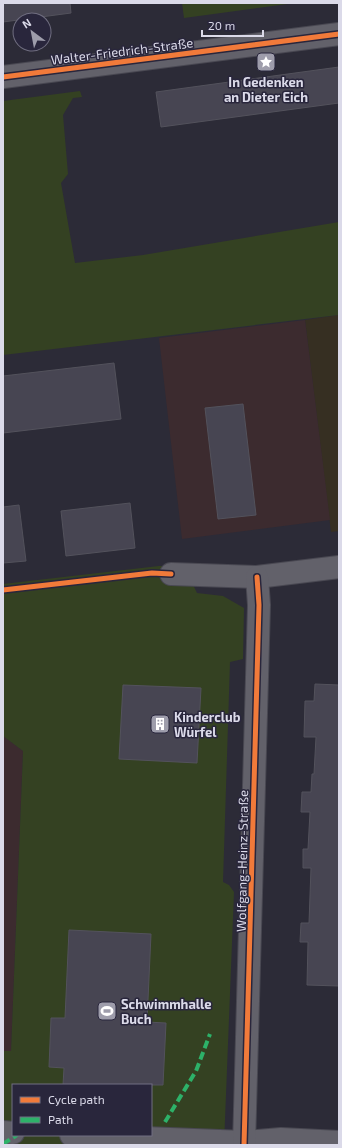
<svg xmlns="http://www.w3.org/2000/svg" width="342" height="1148" viewBox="0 0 342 1148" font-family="'Exo 2',sans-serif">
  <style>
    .commercial { fill: #362f22 }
    .education { fill: #3c2b2f }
    .green { fill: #344122; fill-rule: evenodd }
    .building { fill: #474552; stroke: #53525c }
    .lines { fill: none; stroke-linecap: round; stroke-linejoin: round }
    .minor-casing { stroke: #494852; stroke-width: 24 }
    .minor { stroke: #62616a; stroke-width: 22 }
    .quiet { stroke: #2db169; stroke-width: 4; stroke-dasharray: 8 4; stroke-linecap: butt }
    .cycleway-casing { stroke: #29263c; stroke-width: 8 }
    .cycleway { stroke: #f17a3a; stroke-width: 5 }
    .labels { text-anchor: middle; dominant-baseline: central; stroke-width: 3; stroke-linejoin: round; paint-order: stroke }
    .street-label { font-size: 13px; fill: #dbdae9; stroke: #29263c }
    .poi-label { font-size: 13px; font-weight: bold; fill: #dbdae9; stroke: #29263c; text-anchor: start }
  </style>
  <rect width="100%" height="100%" fill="#2c2b37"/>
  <polygon class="commercial" points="339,315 339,531 331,532 305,320"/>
  <g class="education">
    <polygon points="305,320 330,520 182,539 159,338"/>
    <polygon points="3,736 23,751 11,1051 3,1051"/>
  </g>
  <g class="green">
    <polygon points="182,3 295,3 184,18"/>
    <polygon points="80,91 82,97 73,98 63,115 68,174 61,183 75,263 143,255 339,222 339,315 3,355 3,101"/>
    <path d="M159,566H184L197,593L223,596L244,608L243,659L230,662L223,882L229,885L234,892L224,1145H3V1051H11L23,751L3,736V584ZM13,1085H151V1135H13Z"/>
  </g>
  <g class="building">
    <polygon points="3,3 70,3 71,13 3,22"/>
    <polygon points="339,67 339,103 161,127 156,92"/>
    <polygon points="114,363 121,419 3,433 3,376"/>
    <polygon points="243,404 256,515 218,519 205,408"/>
    <polygon points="130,503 135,548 66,556 61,511"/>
    <polygon points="19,505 26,561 3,563 3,507"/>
    <polygon points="315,684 339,685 339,986 307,985 308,942 300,942 301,923 309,923 311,868 303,868 303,849 308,849 310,812 301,812 302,792 311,792 312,774 314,774 316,737 304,737 305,701 314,701"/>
    <polygon points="123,685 201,688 197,763 119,759"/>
    <polygon points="69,930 151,934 147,1022 166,1023 163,1085 63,1085 64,1068 49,1067 51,1018 65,1018"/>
  </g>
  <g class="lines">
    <g class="minor-casing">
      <g id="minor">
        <polyline points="3,77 339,34"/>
        <polyline points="171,574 257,577 339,567"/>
        <polyline points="3,1132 13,1133"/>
        <polyline points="71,1135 244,1142 281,1139 339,1142"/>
        <polyline points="244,1145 259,605 257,577"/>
      </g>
    </g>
    <use href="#minor" class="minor"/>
    <g class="quiet">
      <polyline points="165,1122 196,1071 210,1034"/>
      <polyline points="3,1144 17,1135"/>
    </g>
    <g class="cycleway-casing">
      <g id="cycleway">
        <polyline points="3,77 339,34"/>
        <polyline points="3,590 152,573 171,574"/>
        <polyline points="244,1145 259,605 257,577"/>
      </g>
    </g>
    <use href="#cycleway" class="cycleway"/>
  </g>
  <defs>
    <g id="sight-square" transform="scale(1)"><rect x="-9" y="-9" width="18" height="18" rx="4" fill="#9e9dab" stroke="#29263c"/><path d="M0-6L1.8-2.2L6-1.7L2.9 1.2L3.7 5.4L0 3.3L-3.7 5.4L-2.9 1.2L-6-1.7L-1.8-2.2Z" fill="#fff"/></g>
    <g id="building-square" transform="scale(1)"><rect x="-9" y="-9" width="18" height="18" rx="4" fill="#9e9dab" stroke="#29263c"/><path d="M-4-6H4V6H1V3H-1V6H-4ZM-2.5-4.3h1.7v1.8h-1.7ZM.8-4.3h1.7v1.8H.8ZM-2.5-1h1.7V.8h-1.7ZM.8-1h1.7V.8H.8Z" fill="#fff"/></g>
    <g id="stadium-square" transform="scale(1)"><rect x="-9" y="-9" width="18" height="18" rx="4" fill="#9e9dab" stroke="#29263c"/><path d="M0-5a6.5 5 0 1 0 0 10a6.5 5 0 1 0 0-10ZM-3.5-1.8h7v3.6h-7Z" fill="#fff"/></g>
  </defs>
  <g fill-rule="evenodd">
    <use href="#sight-square" x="266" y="62"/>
    <use href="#building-square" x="160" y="724"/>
    <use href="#stadium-square" x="107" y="1011"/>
  </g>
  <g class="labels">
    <g class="street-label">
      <text transform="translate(122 51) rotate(-7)">Walter-Friedrich-Straße</text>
      <text transform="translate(242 861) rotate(-89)">Wolfgang-Heinz-Straße</text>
    </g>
    <g class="poi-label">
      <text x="266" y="82" text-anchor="middle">In Gedenken<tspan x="266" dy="15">an Dieter Eich</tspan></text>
      <text x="174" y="717">Kinderclub<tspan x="174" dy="15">Würfel</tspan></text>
      <text x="121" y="1004">Schwimmhalle<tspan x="121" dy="15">Buch</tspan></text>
    </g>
  </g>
  <rect width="342" height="1148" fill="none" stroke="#dbdae9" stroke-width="8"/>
  <rect x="12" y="1084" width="140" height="52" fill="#29263c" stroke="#706e81"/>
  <rect x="20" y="1097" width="20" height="6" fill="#f17a3a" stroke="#706e81"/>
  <text x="48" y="1104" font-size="12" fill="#dbdae9">Cycle path</text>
  <rect x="20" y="1117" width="20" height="6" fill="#2db169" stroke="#706e81"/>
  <text x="48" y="1124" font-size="12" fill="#dbdae9">Path</text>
  <g transform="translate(32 32) rotate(328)"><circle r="19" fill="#29263c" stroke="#706e81"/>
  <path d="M0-3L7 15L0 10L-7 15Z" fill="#9e9dab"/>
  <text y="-6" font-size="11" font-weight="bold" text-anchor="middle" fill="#dbdae9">N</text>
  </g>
  <path d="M202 30v6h61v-6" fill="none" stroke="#dbdae9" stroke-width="2"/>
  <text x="208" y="30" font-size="12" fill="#dbdae9" stroke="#29263c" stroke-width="3" paint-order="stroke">20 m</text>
</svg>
